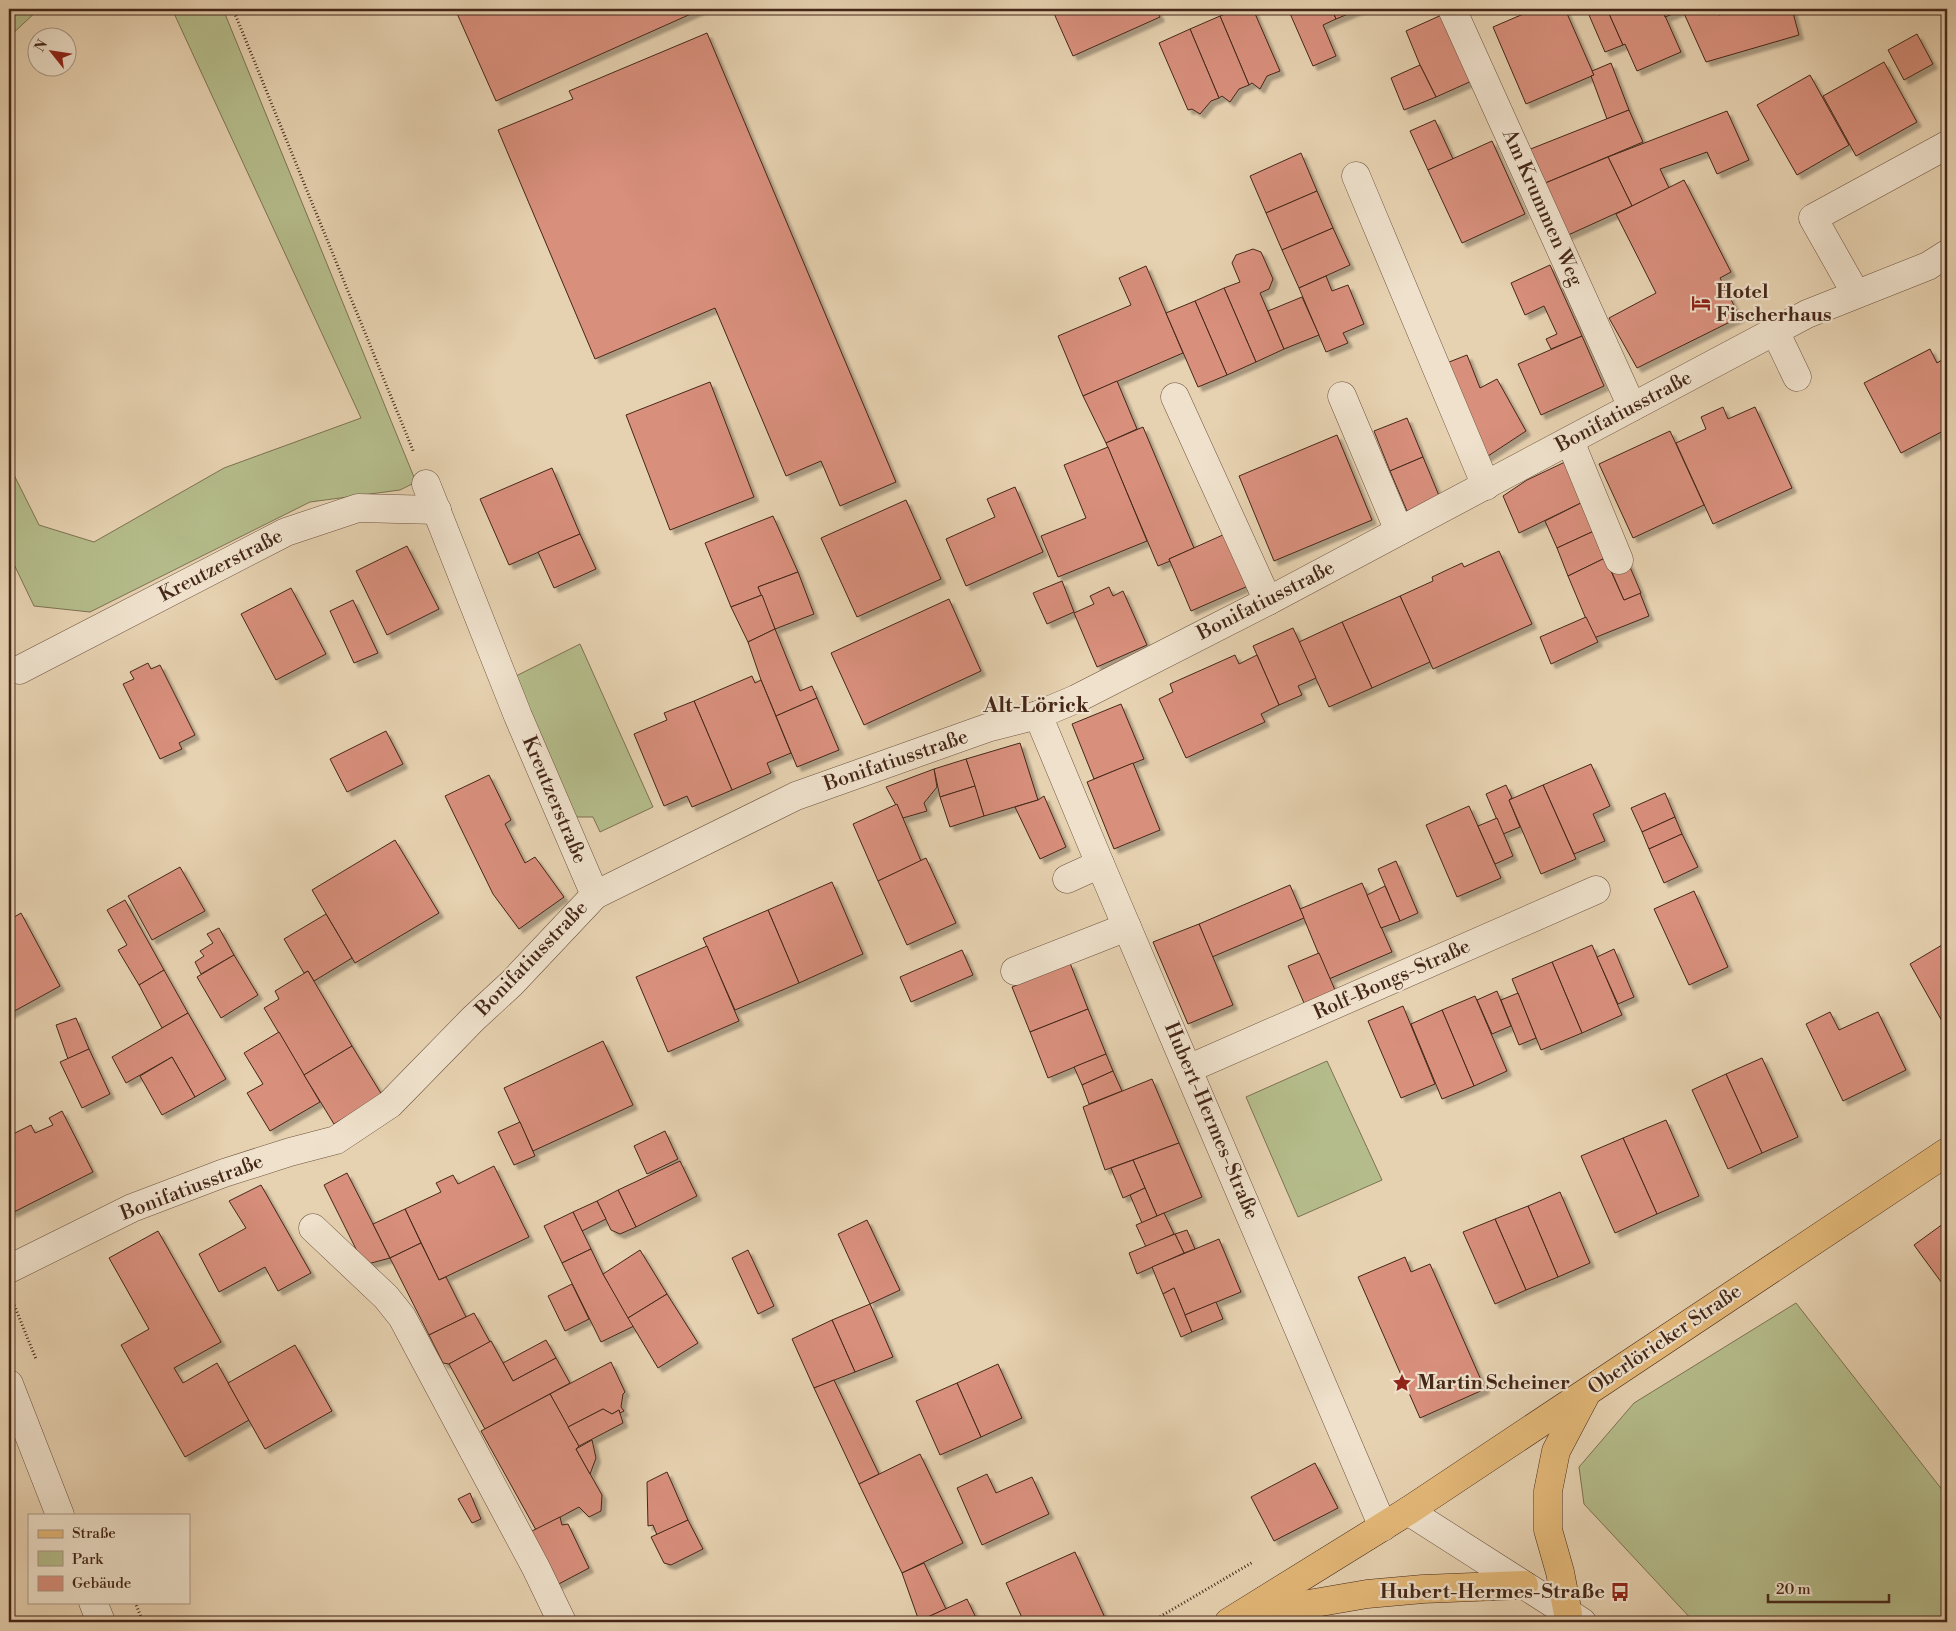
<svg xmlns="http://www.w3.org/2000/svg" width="1956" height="1631" viewBox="0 0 1956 1631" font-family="'Libre Bodoni',serif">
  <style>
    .green { fill: #b5bc8b; stroke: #7d7252 }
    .building { fill: #d88f7c; stroke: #452718; filter: url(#shadow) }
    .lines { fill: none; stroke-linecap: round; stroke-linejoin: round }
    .minor-casing { stroke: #6d523e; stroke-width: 29 }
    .major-casing { stroke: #452718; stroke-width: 29 }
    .path { stroke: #452718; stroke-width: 3; stroke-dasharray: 1 2.5; stroke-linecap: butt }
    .minor { stroke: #efe1cc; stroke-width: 28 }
    .major { stroke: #e3b878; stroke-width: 28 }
    .labels { text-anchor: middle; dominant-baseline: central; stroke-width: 4.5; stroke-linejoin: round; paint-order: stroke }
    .street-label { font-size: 20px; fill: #452718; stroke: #efe1cc }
    .poi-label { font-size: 20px; font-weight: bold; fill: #452718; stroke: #efe1cc; text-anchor: start }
    .neighbourhood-label { font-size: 21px; font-weight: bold; fill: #452718; stroke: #efe1cc }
  </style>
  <defs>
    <filter id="shadow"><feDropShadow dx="4.5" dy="4.5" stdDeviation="1" flood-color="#0004"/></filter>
  </defs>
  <rect width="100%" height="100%" fill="#e6d1b0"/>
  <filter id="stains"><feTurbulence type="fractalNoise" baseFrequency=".004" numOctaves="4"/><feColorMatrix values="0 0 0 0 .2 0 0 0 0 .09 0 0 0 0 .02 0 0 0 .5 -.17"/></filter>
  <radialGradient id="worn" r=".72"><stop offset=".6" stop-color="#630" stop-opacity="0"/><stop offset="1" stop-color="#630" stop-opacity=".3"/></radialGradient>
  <g class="green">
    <polygon points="9,9 39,9 9,37"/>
    <polygon points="172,9 223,9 416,482 400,490 310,502 90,612 34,606 9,554 9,465 39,525 94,542 224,468 361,418"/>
    <polygon points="580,644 653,807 600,832 593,817 576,817 514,677"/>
    <polygon points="1327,1061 1382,1180 1298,1217 1246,1097"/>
    <polygon points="1796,1303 1947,1496 1947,1622 1694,1622 1584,1504 1579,1467 1634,1403"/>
  </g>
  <g class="building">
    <polygon points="455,9 702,9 496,101"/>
    <polygon points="1052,9 1156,9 1160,17 1073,56"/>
    <polygon points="1237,9 1253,9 1280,71 1267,76 1260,89 1252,83 1249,85 1220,16"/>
    <polygon points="1288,9 1332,9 1336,19 1323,25 1336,56 1313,66"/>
    <polygon points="1332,9 1360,9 1336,19"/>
    <polygon points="1535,9 1565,9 1594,75 1526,104 1493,27"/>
    <polygon points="1603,9 1607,9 1623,45 1605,52 1589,15"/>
    <polygon points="1607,9 1662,9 1681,52 1637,71 1625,44 1623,45"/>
    <polygon points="1662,9 1682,9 1683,10 1665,17"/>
    <polygon points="1682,9 1716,9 1719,15 1741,9 1792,9 1799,35 1706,62"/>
    <polygon points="1446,13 1474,80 1436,97 1420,65 1406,31"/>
    <polygon points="1220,16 1249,85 1239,89 1230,102 1222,96 1219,98 1190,29"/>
    <polygon points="1190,29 1219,98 1211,101 1200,114 1192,109 1188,110 1159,43"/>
    <polygon points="707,33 896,482 840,506 821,461 786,476 715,308 595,359 498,130 573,99 569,91"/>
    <polygon points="1917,34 1933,64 1904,80 1888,50"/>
    <polygon points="1884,62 1917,122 1856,156 1823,96"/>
    <polygon points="1611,63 1629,110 1607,119 1591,76 1594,75 1592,71"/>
    <polygon points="1420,65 1436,97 1404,110 1391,78"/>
    <polygon points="1810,75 1849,145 1797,175 1757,105"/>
    <polygon points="1629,110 1643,142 1543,184 1528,150"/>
    <polygon points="1727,111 1749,160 1717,174 1707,152 1660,169 1669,188 1632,206 1608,157"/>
    <polygon points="1435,120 1453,159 1428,170 1410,131"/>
    <polygon points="1492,141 1525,214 1462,243 1428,170"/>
    <polygon points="1301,153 1317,191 1266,213 1250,176"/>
    <polygon points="1608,157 1632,206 1566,236 1543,184"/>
    <polygon points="1684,180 1731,272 1720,278 1740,317 1637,368 1609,318 1656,293 1616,214"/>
    <polygon points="1317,191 1333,228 1282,250 1266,213"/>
    <polygon points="1333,228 1350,265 1299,288 1282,250"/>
    <polygon points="1253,249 1261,252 1273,279 1269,289 1260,293 1284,349 1256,362 1224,288 1240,282 1232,263 1236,255"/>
    <polygon points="1550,265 1582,336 1551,349 1546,339 1557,334 1544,306 1525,315 1511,283"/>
    <polygon points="1146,266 1183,353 1083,396 1058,336 1131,305 1119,278"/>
    <polygon points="1326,276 1332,291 1348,285 1364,324 1343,333 1348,343 1326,352 1299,288"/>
    <polygon points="1224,288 1256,362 1227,375 1195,301"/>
    <polygon points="1302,297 1319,335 1284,349 1268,311"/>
    <polygon points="1195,301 1227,375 1198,387 1166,313"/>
    <polygon points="1582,336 1604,386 1541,415 1518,364"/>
    <polygon points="1930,349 1937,363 1947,357 1947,429 1901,453 1864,383"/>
    <polygon points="1467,355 1480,388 1497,379 1526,431 1485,458 1444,364"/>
    <polygon points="1117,381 1137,429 1106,443 1083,396"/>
    <polygon points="710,382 754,497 670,530 626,415"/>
    <polygon points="1723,407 1728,419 1755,407 1792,488 1713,524 1676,443 1706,429 1701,417"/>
    <polygon points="1407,418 1423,457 1390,471 1374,431"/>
    <polygon points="1143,427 1194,548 1169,559 1170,561 1158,566 1106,443"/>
    <polygon points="1670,431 1704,505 1633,538 1599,464"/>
    <polygon points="1337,435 1372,520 1274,561 1239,476"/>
    <polygon points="1108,447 1147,541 1058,577 1041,536 1086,518 1064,465"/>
    <polygon points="1423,457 1440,498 1407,511 1390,471"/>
    <polygon points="1565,462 1583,502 1519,533 1503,496 1527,480"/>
    <polygon points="552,468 580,534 509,565 480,499"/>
    <polygon points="1015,487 1043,552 966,586 946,539 995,517 987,499"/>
    <polygon points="906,500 941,579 857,617 821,538"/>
    <polygon points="1583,502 1594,531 1557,548 1545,521"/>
    <polygon points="773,516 798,572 758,587 762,595 731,607 705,543"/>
    <polygon points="1594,531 1605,558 1568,576 1557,548"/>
    <polygon points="580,534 596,569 554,588 538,552"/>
    <polygon points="1225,534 1248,586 1191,611 1169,559"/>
    <polygon points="407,546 439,609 387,635 356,571"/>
    <polygon points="1499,551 1532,624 1433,669 1400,596 1433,581 1432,577 1462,563 1464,567"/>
    <polygon points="1605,558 1624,600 1640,593 1649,616 1594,638 1568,576"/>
    <polygon points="1627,560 1641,593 1624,600 1610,568"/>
    <polygon points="798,572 814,614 775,629 758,587"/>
    <polygon points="1062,581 1074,612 1047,624 1033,593"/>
    <polygon points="1109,587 1113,596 1123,591 1147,645 1097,667 1074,613 1094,604 1090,596"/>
    <polygon points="291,588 326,654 276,680 241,614"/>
    <polygon points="762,595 775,629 748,642 731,607"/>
    <polygon points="1400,596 1430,662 1372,688 1342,622"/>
    <polygon points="949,599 981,671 864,725 831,653"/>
    <polygon points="353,600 378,653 354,663 330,611"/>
    <polygon points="1586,617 1598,642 1551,664 1540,637"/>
    <polygon points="1342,622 1372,688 1329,707 1299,642"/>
    <polygon points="1293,628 1316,678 1298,686 1302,695 1279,705 1253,646"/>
    <polygon points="775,629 800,691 812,686 817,698 776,716 761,680 748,642"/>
    <polygon points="1235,655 1239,664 1257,655 1279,705 1261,714 1265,722 1186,758 1159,699 1173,692 1170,684"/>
    <polygon points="148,663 151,669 160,665 195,735 179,743 182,749 160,759 123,684 134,679 130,672"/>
    <polygon points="752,676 755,683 761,680 791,753 767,763 771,773 732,790 694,701"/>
    <polygon points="817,698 839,750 797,767 776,716"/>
    <polygon points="694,701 732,790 692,807 687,796 664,806 634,734 667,720 664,713"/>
    <polygon points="1121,704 1144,759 1094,779 1072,724"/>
    <polygon points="386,731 403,764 347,792 330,759"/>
    <polygon points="1020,743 1038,800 984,816 966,759"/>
    <polygon points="966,759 975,786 940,797 934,769"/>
    <polygon points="1133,763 1160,830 1114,849 1087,782"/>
    <polygon points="1591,764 1610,806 1593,814 1605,841 1574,854 1543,785"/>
    <polygon points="934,769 937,787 924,803 927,811 903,818 886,787"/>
    <polygon points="489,775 511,820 505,824 525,863 535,857 564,897 519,929 493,894 445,796"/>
    <polygon points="1506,785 1512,798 1509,800 1520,827 1503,834 1486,794"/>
    <polygon points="1543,785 1576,859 1541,874 1509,800"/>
    <polygon points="975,786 984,816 950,827 940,797"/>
    <polygon points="1665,793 1675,817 1642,832 1631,808"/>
    <polygon points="1044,796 1066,847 1040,859 1015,807 1038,800"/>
    <polygon points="897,804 921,861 878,881 853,824"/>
    <polygon points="1469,806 1501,878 1457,897 1426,825"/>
    <polygon points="1675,817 1682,834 1649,849 1642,832"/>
    <polygon points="1497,818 1513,856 1495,864 1478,826"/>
    <polygon points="1682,834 1698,867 1664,883 1649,849"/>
    <polygon points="395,840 439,913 355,963 312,890"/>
    <polygon points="926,858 956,923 907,945 878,881"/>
    <polygon points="1396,861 1418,913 1400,921 1378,869"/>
    <polygon points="180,867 205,911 152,940 128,896"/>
    <polygon points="832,882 863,954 799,983 768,910"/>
    <polygon points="1362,883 1392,952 1329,979 1300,909"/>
    <polygon points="1290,885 1304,918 1212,957 1199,924"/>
    <polygon points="1385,886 1400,921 1381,928 1367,895"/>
    <polygon points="1694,891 1728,967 1689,985 1654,909"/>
    <polygon points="125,900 164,970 139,985 118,950 127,945 107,910"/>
    <polygon points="768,910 799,983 735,1010 703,938"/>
    <polygon points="21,913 60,986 9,1014 9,920"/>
    <polygon points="326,914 352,958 314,981 308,971 304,973 284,939"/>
    <polygon points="1199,924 1233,1005 1188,1024 1153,942"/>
    <polygon points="219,928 234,955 201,974 195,962 204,956 200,951 213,943 207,934"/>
    <polygon points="1947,942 1947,1030 1910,964"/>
    <polygon points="1592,945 1622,1015 1582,1033 1552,962"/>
    <polygon points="707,946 739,1021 668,1052 636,977"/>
    <polygon points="1614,949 1634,997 1618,1004 1597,957"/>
    <polygon points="962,950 973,975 911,1002 900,977"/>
    <polygon points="1319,953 1335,990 1304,1003 1288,966"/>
    <polygon points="234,955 258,995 221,1018 197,977"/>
    <polygon points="1552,962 1582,1033 1541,1050 1512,979"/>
    <polygon points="1070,963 1088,1009 1030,1032 1012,987"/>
    <polygon points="164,970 188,1013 162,1028 139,985"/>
    <polygon points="308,971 352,1046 304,1075 264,1008 279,999 275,991"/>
    <polygon points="1497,991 1511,1026 1492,1034 1477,1000"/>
    <polygon points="1518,993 1536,1038 1519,1045 1501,1000"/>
    <polygon points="1475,996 1507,1071 1474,1086 1442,1010"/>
    <polygon points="1403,1006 1435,1084 1401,1098 1368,1021"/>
    <polygon points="1088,1009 1106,1054 1048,1078 1030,1032"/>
    <polygon points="1442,1010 1474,1086 1442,1099 1411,1024"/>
    <polygon points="1830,1012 1839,1030 1878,1012 1906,1070 1843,1101 1806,1024"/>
    <polygon points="188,1013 226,1079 195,1097 172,1057 126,1083 112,1057"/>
    <polygon points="76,1018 89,1049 68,1059 56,1025"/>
    <polygon points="279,1032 320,1102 270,1131 247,1093 263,1084 244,1053"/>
    <polygon points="603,1041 633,1105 533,1151 504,1088"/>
    <polygon points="352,1046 382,1095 334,1124 304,1075"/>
    <polygon points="89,1049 110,1094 82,1108 60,1062"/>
    <polygon points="1106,1054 1113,1071 1082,1085 1074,1067"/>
    <polygon points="172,1057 195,1097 162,1115 140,1076"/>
    <polygon points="1762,1058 1798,1137 1762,1153 1726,1074"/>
    <polygon points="1113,1071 1122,1091 1089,1104 1082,1085"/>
    <polygon points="1726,1074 1762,1153 1728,1169 1692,1090"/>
    <polygon points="1152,1079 1179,1143 1105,1170 1083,1107"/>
    <polygon points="62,1111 93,1172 12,1213 9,1206 9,1147 13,1145 9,1136 31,1125 35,1133 53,1125 49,1118"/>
    <polygon points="1666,1120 1699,1196 1657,1214 1623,1138"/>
    <polygon points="520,1122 535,1156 514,1165 498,1132"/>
    <polygon points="665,1131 678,1159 647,1174 634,1146"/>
    <polygon points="1623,1138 1657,1214 1615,1233 1581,1156"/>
    <polygon points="1179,1143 1202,1197 1157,1216 1133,1160"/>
    <polygon points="1133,1160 1145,1188 1123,1198 1111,1168"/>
    <polygon points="680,1161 697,1196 636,1227 618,1190"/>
    <polygon points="494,1166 529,1237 439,1280 405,1209 441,1192 436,1183 453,1175 458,1184"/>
    <polygon points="347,1173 373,1224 390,1258 364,1265 324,1185"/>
    <polygon points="261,1185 311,1273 278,1291 265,1267 219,1292 199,1254 246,1228 229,1201"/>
    <polygon points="1145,1188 1157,1216 1142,1223 1130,1195"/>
    <polygon points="618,1190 636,1227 620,1234 611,1230 597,1201"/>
    <polygon points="1560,1192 1590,1263 1558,1277 1528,1206"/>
    <polygon points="597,1201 606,1219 582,1231 573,1212"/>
    <polygon points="1528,1206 1558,1277 1526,1290 1495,1219"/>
    <polygon points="405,1209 421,1243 390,1258 373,1224"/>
    <polygon points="573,1212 591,1249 562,1263 544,1226"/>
    <polygon points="1164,1213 1174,1234 1146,1247 1136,1225"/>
    <polygon points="1495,1219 1526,1290 1495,1304 1463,1232"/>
    <polygon points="867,1220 900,1290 870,1304 838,1234"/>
    <polygon points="1947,1221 1947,1290 1914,1245"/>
    <polygon points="1187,1230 1195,1249 1184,1253 1175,1234"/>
    <polygon points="158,1231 221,1342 174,1368 183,1383 217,1363 249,1420 185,1457 121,1345 149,1329 109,1258"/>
    <polygon points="1175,1234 1184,1253 1137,1274 1129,1253"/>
    <polygon points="1219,1239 1241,1292 1185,1315 1174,1288 1163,1294 1152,1267"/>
    <polygon points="421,1243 439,1280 446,1277 466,1317 429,1335 390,1258"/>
    <polygon points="591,1249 603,1274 634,1326 601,1342 562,1263"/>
    <polygon points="640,1250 667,1294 628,1318 603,1274"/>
    <polygon points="748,1250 774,1306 758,1314 732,1258"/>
    <polygon points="1405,1257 1411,1272 1430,1264 1485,1389 1420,1418 1358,1277"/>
    <polygon points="572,1284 589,1319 565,1331 548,1296"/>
    <polygon points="1174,1288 1192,1332 1181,1337 1163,1294"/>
    <polygon points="667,1294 698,1343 658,1368 628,1318"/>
    <polygon points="1216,1302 1223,1319 1192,1332 1185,1315"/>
    <polygon points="870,1304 893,1357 855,1372 832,1320"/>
    <polygon points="474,1313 490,1342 449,1364 443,1363 429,1335"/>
    <polygon points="832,1320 855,1372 814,1388 792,1339"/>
    <polygon points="546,1340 556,1358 513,1381 503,1363"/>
    <polygon points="491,1341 513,1381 556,1358 570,1383 485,1429 449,1364"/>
    <polygon points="295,1345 332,1411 265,1449 228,1383"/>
    <polygon points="611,1362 625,1392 623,1394 621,1407 624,1411 620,1413 619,1410 612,1414 603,1409 568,1427 550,1394"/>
    <polygon points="998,1364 1022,1418 981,1437 957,1383"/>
    <polygon points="834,1380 879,1474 859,1484 814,1388"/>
    <polygon points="957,1383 981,1437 940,1455 916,1401"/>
    <polygon points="550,1394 579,1446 576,1449 602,1495 601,1511 589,1517 579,1507 536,1530 481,1431"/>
    <polygon points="603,1409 612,1414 619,1410 623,1423 579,1446 568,1427"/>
    <polygon points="592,1440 596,1458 590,1474 576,1449"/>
    <polygon points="920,1454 963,1543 902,1573 859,1484"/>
    <polygon points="1315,1463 1338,1508 1274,1541 1251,1497"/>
    <polygon points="667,1472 688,1520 657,1535 653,1525 648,1526 647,1482"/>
    <polygon points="987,1474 996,1493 1032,1477 1049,1514 982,1545 957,1488"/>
    <polygon points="470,1493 481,1519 472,1523 458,1499"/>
    <polygon points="560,1517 562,1525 568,1524 589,1568 555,1586 528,1533"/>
    <polygon points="688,1520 703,1549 671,1565 664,1563 651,1537"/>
    <polygon points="1075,1552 1106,1620 1101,1622 1024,1622 1006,1583"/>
    <polygon points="924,1563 946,1609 919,1621 902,1573"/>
    <polygon points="967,1599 978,1622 920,1622 919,1621"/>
  </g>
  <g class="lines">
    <g class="minor-casing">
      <g id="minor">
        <polyline points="1452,9 1632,407"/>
        <polyline points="1356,176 1486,486"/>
        <polyline points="1856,294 1813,218 1947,145"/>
        <polyline points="1775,331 1797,377"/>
        <polyline points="1342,396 1399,531"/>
        <polyline points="1175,397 1268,601"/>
        <polyline points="1570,441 1619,560"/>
        <polyline points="426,484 518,716 595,895"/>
        <polyline points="19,670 286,532 358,508 437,510"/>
        <polyline points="1038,715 1100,864 1383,1527"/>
        <polyline points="1067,879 1100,864"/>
        <polyline points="1015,971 1127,927"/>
        <polyline points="1188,1069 1596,890"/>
        <polyline points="313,1228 386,1297 402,1317 536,1568 562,1622"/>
        <polyline points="9,1269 132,1208 224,1173 290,1152 336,1140 390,1104 473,1019 512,983 595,895 796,796 987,728 1038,715 1076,699 1268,601 1807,314 1928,266 1947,254"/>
        <polyline points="9,1384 60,1515"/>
        <polyline points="1408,1511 1582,1622"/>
        <polyline points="93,1602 101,1622"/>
      </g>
    </g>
    <g class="major-casing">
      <g id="major">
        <polyline points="1257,1613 1367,1594 1423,1589 1524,1585"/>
        <polyline points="1568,1614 1560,1572 1548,1530 1548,1491 1556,1451 1585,1396"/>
        <polyline points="1229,1622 1408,1511 1947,1152"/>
      </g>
    </g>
    <g class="path">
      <polyline points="233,9 414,453"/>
      <polyline points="13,1302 36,1359"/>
      <polyline points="135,1602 143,1622"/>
      <polyline points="1151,1622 1253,1562"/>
    </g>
    <use href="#minor" class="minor"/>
    <use href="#major" class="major"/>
  </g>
  <defs>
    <g id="hotel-bare" transform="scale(1.5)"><path d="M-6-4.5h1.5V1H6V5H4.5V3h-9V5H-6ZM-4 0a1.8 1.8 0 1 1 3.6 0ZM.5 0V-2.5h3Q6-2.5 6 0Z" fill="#8f2418" stroke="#efe1cc" stroke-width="2.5" paint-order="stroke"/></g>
    <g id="sight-bare" transform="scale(1.5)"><path d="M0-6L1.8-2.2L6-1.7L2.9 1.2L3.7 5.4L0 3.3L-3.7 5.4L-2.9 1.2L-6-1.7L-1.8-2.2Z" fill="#8f2418" stroke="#efe1cc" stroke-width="2.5" paint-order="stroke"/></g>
    <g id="bus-bare" transform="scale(1.5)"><path d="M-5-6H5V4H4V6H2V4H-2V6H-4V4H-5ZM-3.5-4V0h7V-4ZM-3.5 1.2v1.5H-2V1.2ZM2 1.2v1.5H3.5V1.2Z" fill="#8f2418" stroke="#efe1cc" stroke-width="2.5" paint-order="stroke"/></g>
  </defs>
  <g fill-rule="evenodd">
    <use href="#hotel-bare" x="1701" y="303"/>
    <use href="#sight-bare" x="1402" y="1383"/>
    <use href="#bus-bare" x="1620" y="1592"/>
  </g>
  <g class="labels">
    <g class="street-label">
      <text transform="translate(1542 208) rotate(66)">Am Krummen Weg</text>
      <text transform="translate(1624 412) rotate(-28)">Bonifatiusstraße</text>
      <text transform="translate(221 566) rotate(-27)">Kreutzerstraße</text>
      <text transform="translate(1266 601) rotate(-27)">Bonifatiusstraße</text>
      <text transform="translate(896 761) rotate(-19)">Bonifatiusstraße</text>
      <text transform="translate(554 800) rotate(67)">Kreutzerstraße</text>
      <text transform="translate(532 959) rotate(-46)">Bonifatiusstraße</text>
      <text transform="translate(1392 980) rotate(-24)">Rolf-Bongs-Straße</text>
      <text transform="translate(1211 1121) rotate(67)">Hubert-Hermes-Straße</text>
      <text transform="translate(192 1188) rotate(-21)">Bonifatiusstraße</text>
      <text transform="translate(1665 1340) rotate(-34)">Oberlöricker Straße</text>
    </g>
    <g class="poi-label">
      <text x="1716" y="292">Hotel<tspan x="1716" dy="23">Fischerhaus</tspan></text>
      <text x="1417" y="1383">Martin Scheiner</text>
      <text x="1605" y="1592" text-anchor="end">Hubert-Hermes-Straße</text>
    </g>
    <g class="neighbourhood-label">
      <text x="1036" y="706">Alt-Lörick</text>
    </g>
  </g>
  <rect width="1956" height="1631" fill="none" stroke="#e6d1b0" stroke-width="30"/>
  <rect x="10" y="10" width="1936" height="1611" fill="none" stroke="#452718" stroke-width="2.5"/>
  <rect x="15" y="15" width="1926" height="1601" fill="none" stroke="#452718"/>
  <rect x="28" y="1514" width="162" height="90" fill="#efe1cc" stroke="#ab9784"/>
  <rect x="38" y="1530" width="25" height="8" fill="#e3b878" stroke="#ab9784"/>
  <text x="72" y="1538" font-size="15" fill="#452718">Straße</text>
  <rect x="38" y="1551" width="25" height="15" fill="#b5bc8b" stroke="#ab9784"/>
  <text x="72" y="1564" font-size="15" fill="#452718">Park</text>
  <rect x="38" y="1576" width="25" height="15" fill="#d88f7c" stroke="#ab9784"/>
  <text x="72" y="1588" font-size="15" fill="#452718">Gebäude</text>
  <g transform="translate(52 52) rotate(300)"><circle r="24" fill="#efe1cc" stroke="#ab9784"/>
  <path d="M0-4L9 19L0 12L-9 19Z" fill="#8f2418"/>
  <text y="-8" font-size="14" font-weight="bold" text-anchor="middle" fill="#452718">N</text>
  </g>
  <path d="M1768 1594v8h121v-8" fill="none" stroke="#452718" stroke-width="2.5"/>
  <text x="1776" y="1594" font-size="15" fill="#452718" stroke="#efe1cc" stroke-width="4" paint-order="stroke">20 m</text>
  <rect width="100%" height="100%" filter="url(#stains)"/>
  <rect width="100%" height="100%" fill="url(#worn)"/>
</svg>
